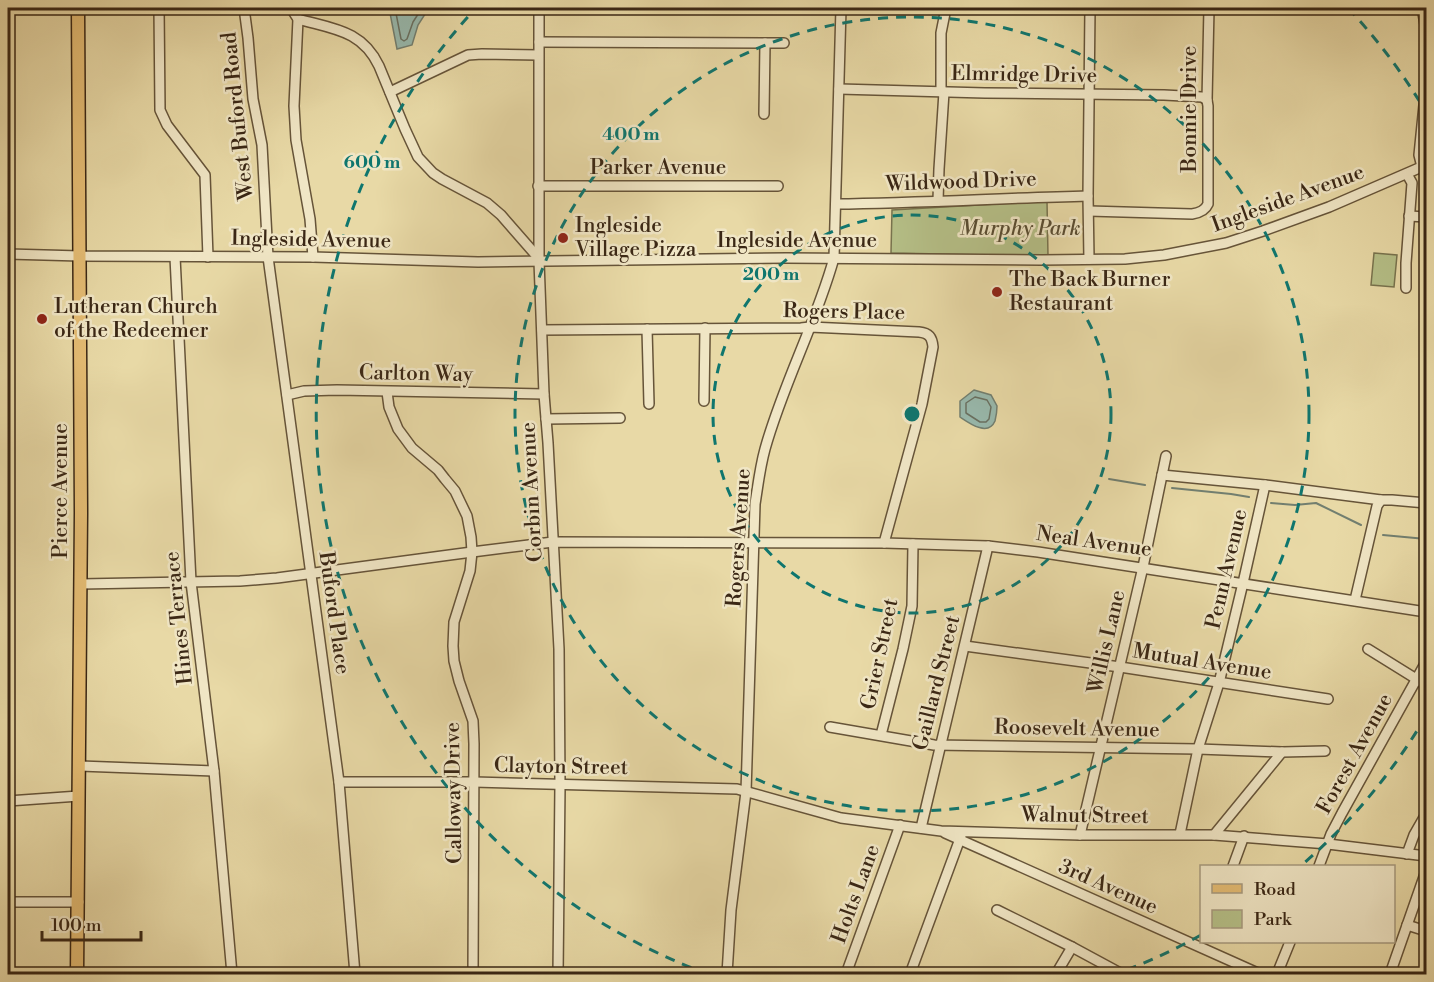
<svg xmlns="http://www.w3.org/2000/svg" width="1434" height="982" viewBox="0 0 1434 982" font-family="'Libre Bodoni',serif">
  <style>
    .green { fill: #b5bf87; stroke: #78734e; stroke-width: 1.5 }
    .water { fill: #98b9ad; stroke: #727f70; stroke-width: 1.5 }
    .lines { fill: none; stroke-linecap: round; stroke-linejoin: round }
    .shore { stroke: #697061; stroke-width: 1.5 }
    .stream { stroke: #727f70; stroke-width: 2 }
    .minor-casing { stroke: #665439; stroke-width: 12 }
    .major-casing { stroke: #3a2715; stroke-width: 15 }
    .minor { stroke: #f0e6c5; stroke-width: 9 }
    .major { stroke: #e4bc73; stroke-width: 12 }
    .ring { fill: none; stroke: #0f766e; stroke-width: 3; stroke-dasharray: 10 8 }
    .poi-dot { fill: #8f2418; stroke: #f0e6c5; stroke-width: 2 }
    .labels { text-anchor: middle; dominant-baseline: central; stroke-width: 5; stroke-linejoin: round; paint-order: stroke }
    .street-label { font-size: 21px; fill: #3a2715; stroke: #f0e6c5 }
    .poi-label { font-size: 21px; fill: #3a2715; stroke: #f0e6c5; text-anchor: start }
    .park-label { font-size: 21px; font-style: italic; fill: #594d32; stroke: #f0e6c5 }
    .centre { fill: #0f766e; stroke: #f0e6c5; stroke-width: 3 }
    .ring-label { font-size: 18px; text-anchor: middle; font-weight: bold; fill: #0f766e; stroke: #f0e6c5; stroke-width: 5; stroke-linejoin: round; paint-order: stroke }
  </style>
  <rect width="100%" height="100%" fill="#e8d9a6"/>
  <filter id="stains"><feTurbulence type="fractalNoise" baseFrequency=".00333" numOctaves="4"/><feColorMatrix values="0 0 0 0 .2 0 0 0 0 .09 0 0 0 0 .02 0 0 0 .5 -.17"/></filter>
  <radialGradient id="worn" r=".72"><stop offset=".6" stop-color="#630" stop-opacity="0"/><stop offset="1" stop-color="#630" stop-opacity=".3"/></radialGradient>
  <g class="green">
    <polygon points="1047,201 1048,256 891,253 892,210"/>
    <polygon points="1374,253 1397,255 1394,287 1371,285"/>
  </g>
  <g class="water">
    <polygon points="389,8 429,8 418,25 412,45 397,49"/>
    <path d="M974,390L991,395L997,406C997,411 996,417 995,421C988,437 969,423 960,417V401Z"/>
  </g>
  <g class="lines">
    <g class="shore">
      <polyline points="395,8 401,39 404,41 407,39 413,22 422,8"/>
      <polygon points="975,397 987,400 991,407 989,419 986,422 980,422 966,413 966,403"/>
    </g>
    <g class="stream">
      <polyline points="1109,479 1145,485"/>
      <polyline points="1172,488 1231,494 1249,497"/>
      <polyline points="1271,503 1295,505 1316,503 1361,525"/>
      <polyline points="1383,535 1426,539"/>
    </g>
    <g class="minor-casing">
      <g id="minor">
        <polyline points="159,8 160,110 167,125 205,175 208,257"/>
        <polyline points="244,8 248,38 253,99 262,145 268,257 339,782 355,974"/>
        <polyline points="291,8 298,19 294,106 296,140 310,219 313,257"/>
        <polyline points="539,8 539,261 544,394 548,443 559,649 560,785 558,974"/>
        <polyline points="1422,8 1426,30"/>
        <path d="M298,19C333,29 362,30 379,66L405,129L418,157L433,173L442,179L487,203L501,215L535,254L538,259"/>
        <polyline points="539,42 784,43"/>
        <polyline points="839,89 985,93 1164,95 1202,97 1207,100"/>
        <polyline points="390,92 468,55 482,54 538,55"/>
        <polyline points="941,92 941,33 946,8"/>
        <polyline points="764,114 765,43"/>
        <polyline points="1422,167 1419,155 1426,85"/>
        <polyline points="538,186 778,186"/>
        <polyline points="938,201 939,169 944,92"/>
        <path d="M836,204C920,203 1004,198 1088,196"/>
        <path d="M1089,211L1192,214C1199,213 1205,211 1208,204V106L1207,100L1209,8"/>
        <polyline points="1409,216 1426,217"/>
        <polyline points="8,254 80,256 313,257 478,262 786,258 1042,260 1125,259 1164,255 1226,243 1263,231 1329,207 1426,165"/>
        <polyline points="175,257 191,582 214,771 232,974"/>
        <polyline points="1089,259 1088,196 1090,8"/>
        <polyline points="1406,288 1406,263 1412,183 1407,174"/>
        <polyline points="647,329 649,404"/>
        <path d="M542,330L801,328L810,327L919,332C929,333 932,337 933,347L922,404L884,543"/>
        <polyline points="387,392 389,407 398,429 412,448 438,470 445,479 455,491 467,516 471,537 472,552 470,571 454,622 453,646 454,661 459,681 473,721 474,744 473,974"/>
        <polyline points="287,395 304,391 337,390 544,394"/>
        <polyline points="704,401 705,328"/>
        <polyline points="546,419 620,418"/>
        <polyline points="1162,475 1265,485 1381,500 1392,500 1426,503"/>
        <polyline points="81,584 240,581 277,578 472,552 553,542 884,543 988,546 1038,552 1426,612"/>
        <polyline points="1355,600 1377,506 1381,500"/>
        <polyline points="965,646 1120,667 1328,699"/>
        <polyline points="1368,649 1426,685"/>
        <polyline points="830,727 934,745 1198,749 1282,752 1325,751"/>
        <polyline points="881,735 903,649 912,606 913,544"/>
        <polyline points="80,766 214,771"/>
        <polyline points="339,782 474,782 737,789 841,818 941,831 1080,835 1214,835 1328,844 1426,856"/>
        <polyline points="8,801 79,796"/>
        <polyline points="921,828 988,546"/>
        <polyline points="945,833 1260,974"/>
        <polyline points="1180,834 1198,749 1219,683 1243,583 1265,485"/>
        <polyline points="1080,835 1143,567 1166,456"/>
        <polyline points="1214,835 1282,752"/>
        <polyline points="1407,854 1414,835 1426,814"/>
        <polyline points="1233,866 1244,836"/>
        <polyline points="1319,866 1331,834 1342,813 1426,662"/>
        <polyline points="8,902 79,902"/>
        <polyline points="997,910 1072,947 1122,974"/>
        <polyline points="1407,925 1426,931"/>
        <path d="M727,974L731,910L746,792L755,504C758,485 760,467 765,449C783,384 816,323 834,258L841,8"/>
        <polyline points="846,974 900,825"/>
        <polyline points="910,974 961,836"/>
        <polyline points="1056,974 1072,947"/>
        <polyline points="1277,974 1290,942"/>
        <polyline points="1390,974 1426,871"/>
      </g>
    </g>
    <g class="major-casing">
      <polyline id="major" points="77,974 81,513 78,8"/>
    </g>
    <use href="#minor" class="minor"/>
    <use href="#major" class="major"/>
  </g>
  <g class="ring">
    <circle cx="912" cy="414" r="199"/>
    <circle cx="912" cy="414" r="397"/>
    <path d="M1426 716A596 596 0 0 1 1303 864M1201 935A596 596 0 0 1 1116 974M708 974A596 596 0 0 1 476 8M1348 8A596 596 0 0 1 1426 112"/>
  </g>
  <g class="poi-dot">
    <circle cx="563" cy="238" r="6"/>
    <circle cx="997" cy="292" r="6"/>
    <circle cx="42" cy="319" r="6"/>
  </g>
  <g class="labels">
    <g class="street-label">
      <text transform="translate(1024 75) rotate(1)">Elmridge Drive</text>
      <text transform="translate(1190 109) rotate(-90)">Bonnie Drive</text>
      <text transform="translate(238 116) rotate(-96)">West Buford Road</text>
      <text x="658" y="168">Parker Avenue</text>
      <text transform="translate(961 182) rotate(-2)">Wildwood Drive</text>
      <text transform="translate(1288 199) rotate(-20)">Ingleside Avenue</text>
      <text transform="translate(311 240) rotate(1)">Ingleside Avenue</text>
      <text x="797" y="241">Ingleside Avenue</text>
      <text transform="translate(844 312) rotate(1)">Rogers Place</text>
      <text transform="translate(416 374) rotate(1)">Carlton Way</text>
      <text transform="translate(61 491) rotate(-90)">Pierce Avenue</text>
      <text transform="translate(532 492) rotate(-93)">Corbin Avenue</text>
      <text transform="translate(739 538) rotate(-86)">Rogers Avenue</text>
      <text transform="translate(1094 542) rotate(8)">Neal Avenue</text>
      <text transform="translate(1227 569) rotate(-77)">Penn Avenue</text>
      <text transform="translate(334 613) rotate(82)">Buford Place</text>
      <text transform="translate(179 618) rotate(-96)">Hines Terrace</text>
      <text transform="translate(1107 642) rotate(-77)">Willis Lane</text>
      <text transform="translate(880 654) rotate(-78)">Grier Street</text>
      <text transform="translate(1202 662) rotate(9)">Mutual Avenue</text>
      <text transform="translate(937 683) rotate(-76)">Gaillard Street</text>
      <text transform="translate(1077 729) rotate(1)">Roosevelt Avenue</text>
      <text transform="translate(1355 754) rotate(-61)">Forest Avenue</text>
      <text transform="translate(561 767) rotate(1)">Clayton Street</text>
      <text transform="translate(454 793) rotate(-91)">Calloway Drive</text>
      <text transform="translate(1085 816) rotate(1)">Walnut Street</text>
      <text transform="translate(1108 887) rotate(24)">3rd Avenue</text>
      <text transform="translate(856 894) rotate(-70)">Holts Lane</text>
    </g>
    <g class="poi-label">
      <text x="575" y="226">Ingleside<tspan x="575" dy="24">Village Pizza</tspan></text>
      <text x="1009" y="280">The Back Burner<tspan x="1009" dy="24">Restaurant</tspan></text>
      <text x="54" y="307">Lutheran Church<tspan x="54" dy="24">of the Redeemer</tspan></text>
    </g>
    <g class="park-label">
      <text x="1020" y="229">Murphy Park</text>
    </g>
  </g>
  <circle cx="912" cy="414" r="9" class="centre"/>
  <g class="ring-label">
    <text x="631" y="140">400 m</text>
    <text x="372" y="168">600 m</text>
    <text x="771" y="280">200 m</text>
  </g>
  <rect width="1434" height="982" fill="none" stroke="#e8d9a6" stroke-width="30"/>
  <rect x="9" y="9" width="1416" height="964" fill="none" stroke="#3a2715" stroke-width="3"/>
  <rect x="15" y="15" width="1404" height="952" fill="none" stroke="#3a2715" stroke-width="1.5"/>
  <rect x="1200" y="865" width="195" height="78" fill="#f0e6c5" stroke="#a79a7f" stroke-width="1.5"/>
  <rect x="1212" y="884" width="30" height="9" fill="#e4bc73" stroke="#a79a7f" stroke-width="1.5"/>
  <text x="1254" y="895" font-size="18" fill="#3a2715">Road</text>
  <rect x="1212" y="910" width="30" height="18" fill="#b5bf87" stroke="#a79a7f" stroke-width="1.5"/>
  <text x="1254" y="925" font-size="18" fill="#3a2715">Park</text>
  <path d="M42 931v9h99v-9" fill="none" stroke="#3a2715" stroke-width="3"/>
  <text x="51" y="931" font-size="18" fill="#3a2715" stroke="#f0e6c5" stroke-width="4.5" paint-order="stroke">100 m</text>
  <rect width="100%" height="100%" filter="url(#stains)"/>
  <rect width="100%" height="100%" fill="url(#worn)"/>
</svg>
